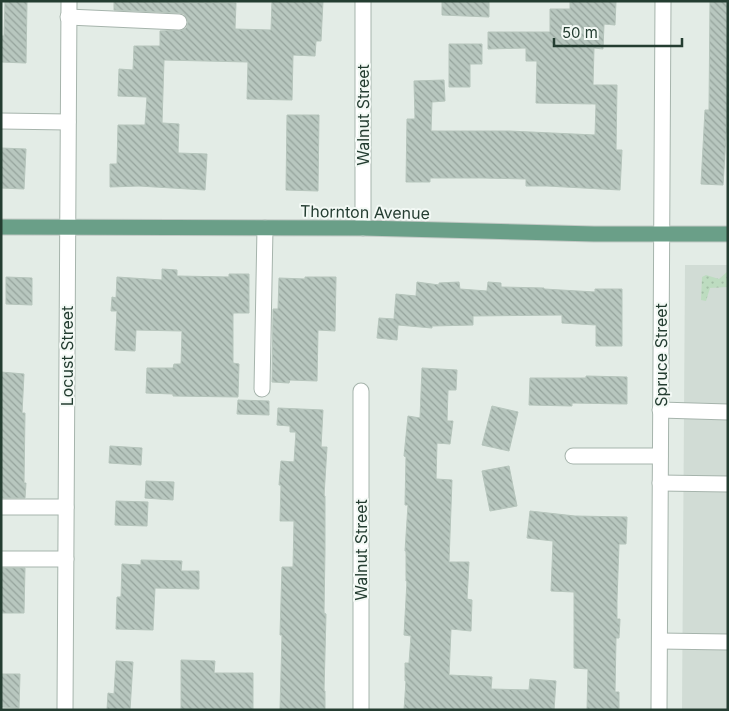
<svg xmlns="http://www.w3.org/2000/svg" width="729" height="711" viewBox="0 0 729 711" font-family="Inter,sans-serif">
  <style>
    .built { fill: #d1dcd5 }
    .grass { fill: url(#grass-dots) }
    .building { fill: url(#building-back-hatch); stroke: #b6c5bc }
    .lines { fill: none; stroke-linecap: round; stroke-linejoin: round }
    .minor-casing { stroke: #a6b4ac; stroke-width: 17 }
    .major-casing { stroke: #c2c9c5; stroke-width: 17 }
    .minor { stroke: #fff; stroke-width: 15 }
    .major { stroke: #6a9f88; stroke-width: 15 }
    .labels { text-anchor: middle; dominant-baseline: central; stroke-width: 4; stroke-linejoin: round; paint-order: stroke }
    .street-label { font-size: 16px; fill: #243d31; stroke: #f3f9f5 }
  </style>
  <defs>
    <pattern id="grass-dots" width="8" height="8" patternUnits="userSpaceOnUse" patternTransform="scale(1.25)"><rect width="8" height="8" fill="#bddcc0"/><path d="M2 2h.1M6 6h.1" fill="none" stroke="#a2bea5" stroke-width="1.8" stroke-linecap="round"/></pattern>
    <pattern id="building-back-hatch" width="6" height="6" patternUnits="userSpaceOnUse" patternTransform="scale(1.25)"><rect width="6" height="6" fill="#b8c7bf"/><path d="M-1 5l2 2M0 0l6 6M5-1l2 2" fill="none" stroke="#95a39c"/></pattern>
  </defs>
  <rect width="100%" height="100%" fill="#e3ece6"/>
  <polygon class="built" points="685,265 728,265 728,710 682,710"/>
  <polygon class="grass" points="728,271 728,287 710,288 706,301 701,300 702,277 706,275 719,279"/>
  <g class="building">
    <polygon points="5,1 27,1 26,63 1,62 1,36 4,36"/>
    <polygon points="114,1 236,3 235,29 271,30 272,1 323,1 321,41 316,41 315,56 293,55 292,100 247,99 248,62 164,60 162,123 179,124 178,153 207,154 205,190 139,186 110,187 110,164 117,164 118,125 145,125 147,97 118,96 119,69 133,70 134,46 160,46 160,31 183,30 187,27 188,22 184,14 179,13 114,10"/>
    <polygon points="442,1 489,1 489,17 442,15"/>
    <polygon points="570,1 616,1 615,25 604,24 603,49 594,48 593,85 617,85 616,150 622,150 620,190 547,186 526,186 526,179 483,178 430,178 430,182 406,182 407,119 415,119 414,81 444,80 445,101 432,102 431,131 509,131 595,135 596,104 536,103 537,61 526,61 526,48 488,49 488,32 550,32 550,9 570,9"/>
    <polygon points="710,1 728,1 728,105 723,185 701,184 705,110 709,110"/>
    <polygon points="449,44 482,44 482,64 470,64 470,87 449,87"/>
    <polygon points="287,115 319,115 318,191 286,190"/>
    <polygon points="1,148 26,149 24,189 1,188"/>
    <polygon points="162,269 177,270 177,276 229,277 229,274 249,274 249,313 233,313 233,363 239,364 238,397 173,396 173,394 146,393 147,368 173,368 174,364 181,364 182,331 136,330 135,351 115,350 117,311 111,311 112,297 116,298 117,277 162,280"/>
    <polygon points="6,277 32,278 32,305 6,304"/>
    <polygon points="305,277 336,277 335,331 318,330 317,381 290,380 289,383 272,382 273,309 278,309 279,278 305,279"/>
    <polygon points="417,282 439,285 439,283 459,282 460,289 487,291 488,282 501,283 501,287 544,288 544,289 595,292 595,289 622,289 622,346 596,346 596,325 562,323 562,315 473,316 473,325 432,326 432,328 398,325 397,340 377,338 379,318 394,319 396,294 416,296"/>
    <polygon points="422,368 457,370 456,390 448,390 447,421 453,421 450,444 437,443 436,479 452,480 449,562 469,562 467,599 472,600 471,631 451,629 449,675 492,677 491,689 529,690 530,679 556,681 554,710 404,710 406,681 405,681 405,663 409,663 411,636 404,635 407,581 406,581 406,551 405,551 408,505 405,505 406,457 404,456 408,416 420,418"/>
    <polygon points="1,372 24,374 22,413 25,413 24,483 26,483 25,498 1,498"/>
    <polygon points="586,376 627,377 627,404 572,403 572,406 529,405 530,378 586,378"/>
    <polygon points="238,400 269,401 269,415 237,414"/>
    <polygon points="492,406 518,412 509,451 482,445"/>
    <polygon points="278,408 323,410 321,447 327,447 324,496 325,496 325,549 324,613 326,614 324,691 325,691 325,710 280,710 282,635 280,635 282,567 293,567 294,521 280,521 281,485 279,485 281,461 294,462 296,432 290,432 290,426 277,425"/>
    <polygon points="110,446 142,448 141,465 109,463"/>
    <polygon points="509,466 517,506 490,511 482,471"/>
    <polygon points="146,481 174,482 173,500 145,498"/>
    <polygon points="116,501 148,502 147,526 115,525"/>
    <polygon points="530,511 575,516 627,517 626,544 619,544 617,600 617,619 620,619 619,638 616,638 615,692 619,692 619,710 587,710 588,669 574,668 574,592 551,591 553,541 527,538"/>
    <polygon points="141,560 182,561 181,571 199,571 199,589 155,588 153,630 116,629 117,597 121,597 122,564 141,565"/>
    <polygon points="1,568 25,568 24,613 1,613"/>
    <polygon points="181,660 215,661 214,673 253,673 253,710 181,710"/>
    <polygon points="116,661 133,662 130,710 107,710 108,693 114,694"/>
    <polygon points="1,674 20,674 19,708 1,707"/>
  </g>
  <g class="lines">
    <g class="minor-casing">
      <g id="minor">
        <polyline points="68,17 179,22"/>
        <polyline points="1,121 68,122"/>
        <polyline points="363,228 363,1"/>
        <polyline points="262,389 265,228"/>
        <polyline points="660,410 728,412"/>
        <polyline points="573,456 660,456"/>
        <polyline points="660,483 728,484"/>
        <polyline points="1,507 66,507"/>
        <polyline points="1,559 66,559"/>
        <polyline points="660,641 728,642"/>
        <polyline points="65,710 69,1"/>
        <polyline points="361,710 361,391"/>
        <polyline points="659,710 663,1"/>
      </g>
    </g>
    <g class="major-casing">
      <polyline id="major" points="1,227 363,228 594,234 728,234"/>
    </g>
    <use href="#minor" class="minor"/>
    <use href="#major" class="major"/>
  </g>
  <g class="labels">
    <g class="street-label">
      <text transform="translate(363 115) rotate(-90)">Walnut Street</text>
      <text transform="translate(365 212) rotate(1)">Thornton Avenue</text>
      <text transform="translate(661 355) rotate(-90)">Spruce Street</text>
      <text transform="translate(67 356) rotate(-90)">Locust Street</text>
      <text transform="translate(361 550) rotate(-90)">Walnut Street</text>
    </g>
  </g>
  <rect width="729" height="711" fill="none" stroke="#243d31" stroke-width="5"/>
  <path d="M554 38v8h128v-8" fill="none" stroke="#243d31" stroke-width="2.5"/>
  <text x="562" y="38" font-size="15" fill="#243d31" stroke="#f3f9f5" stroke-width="4" paint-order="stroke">50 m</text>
</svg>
